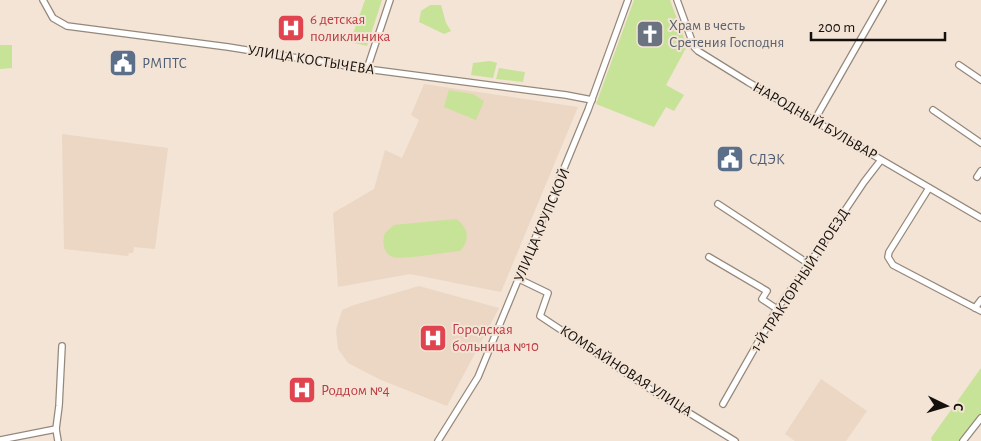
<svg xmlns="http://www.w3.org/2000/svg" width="981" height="441" viewBox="0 0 981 441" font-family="'Alegreya Sans',sans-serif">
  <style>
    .built { fill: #ebd7c3 }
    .green { fill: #c7e397 }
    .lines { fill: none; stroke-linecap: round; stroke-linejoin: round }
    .minor-casing { stroke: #95887b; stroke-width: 8 }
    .minor { stroke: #fff; stroke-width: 5.5 }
    .labels { text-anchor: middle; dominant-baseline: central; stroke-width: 4; stroke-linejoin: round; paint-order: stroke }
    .health-label { font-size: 15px; fill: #be3a42; stroke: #f3e4d6; text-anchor: start }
    .worship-label { font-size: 15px; fill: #5b616d; stroke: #f3e4d6; text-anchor: start }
    .street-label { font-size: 15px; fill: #15100c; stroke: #f3e4d6 }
    .service-label { font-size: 15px; fill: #4e5e75; stroke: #f3e4d6; text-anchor: start }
  </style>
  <rect width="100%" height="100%" fill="#f3e4d6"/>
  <g class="built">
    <polygon points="424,84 578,107 501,292 410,274 338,287 333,213 374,189 385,150 402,158 419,120 411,115"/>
    <polygon points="62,134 168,148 155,249 134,247 133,253 129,253 128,256 64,249"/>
    <polygon points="419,286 499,308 447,406 381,380 348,363 338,349 336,330 342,310 354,305"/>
    <polygon points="821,379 867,411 846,441 795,441 785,434"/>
  </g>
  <g class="green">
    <polygon points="365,0 382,0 367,46 350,42"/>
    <polygon points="634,0 670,0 687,46 666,85 684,95 674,111 666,107 654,127 596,104"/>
    <polygon points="430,5 441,5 446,23 451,31 444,34 419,22 421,11"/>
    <polygon points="0,45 12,45 12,68 0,69"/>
    <polygon points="490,61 497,63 493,78 471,75 473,63"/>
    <polygon points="499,68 525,72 523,82 496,79"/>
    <polygon points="449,90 473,94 484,101 476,120 444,107"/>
    <path d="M456,219C468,227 471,240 460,251C448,252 401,260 393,257C383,254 382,241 385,233L394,225Z"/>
    <polygon points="981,368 981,413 960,441 932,441 931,438"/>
  </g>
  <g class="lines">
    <g class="minor-casing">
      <g id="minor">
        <polyline points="43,0 53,18 67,26 228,47 367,69 566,95 592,100"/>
        <polyline points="677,0 692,41 694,47 698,51 748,82 981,218"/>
        <polyline points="959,65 981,80"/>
        <polyline points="367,69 390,0"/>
        <polyline points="933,110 981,143"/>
        <polyline points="814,121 883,0"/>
        <polyline points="977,177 981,171"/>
        <polyline points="929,188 889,252 888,257 893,265 981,311"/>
        <polyline points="718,204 809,264"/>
        <polyline points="709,257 767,291 762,299 777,309"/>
        <polyline points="519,279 548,293 540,316 650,389 735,441"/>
        <polyline points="975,308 981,300"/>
        <polyline points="723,404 777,309 809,264 864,182 881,160"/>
        <polyline points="0,440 56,429"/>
        <polyline points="58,441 56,429 59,406 62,346"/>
        <polyline points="438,441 478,377 588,110 628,0"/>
        <polyline points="963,441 981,418"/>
      </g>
    </g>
    <use href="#minor" class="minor"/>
  </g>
  <defs>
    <g id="hospital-square" transform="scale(1.4375)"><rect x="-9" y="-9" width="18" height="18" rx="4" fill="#e0444e" stroke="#f3e4d6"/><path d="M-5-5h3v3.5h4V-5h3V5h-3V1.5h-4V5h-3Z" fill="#fff"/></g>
    <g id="church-square" transform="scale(1.4375)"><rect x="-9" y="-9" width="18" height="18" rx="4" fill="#6b7280" stroke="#f3e4d6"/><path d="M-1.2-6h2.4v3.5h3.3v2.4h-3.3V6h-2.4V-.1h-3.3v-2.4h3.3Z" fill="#fff"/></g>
    <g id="civic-square" transform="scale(1.4375)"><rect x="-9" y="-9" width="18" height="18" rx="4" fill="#5c6f8a" stroke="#f3e4d6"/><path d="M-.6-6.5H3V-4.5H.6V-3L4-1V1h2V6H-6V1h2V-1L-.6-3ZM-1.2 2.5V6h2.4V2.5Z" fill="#fff"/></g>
  </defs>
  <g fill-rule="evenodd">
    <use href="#hospital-square" x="291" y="28"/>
    <use href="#church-square" x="650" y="34"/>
    <use href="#civic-square" x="123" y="63"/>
    <use href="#civic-square" x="730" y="159"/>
    <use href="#hospital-square" x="433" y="338"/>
    <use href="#hospital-square" x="302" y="390"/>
  </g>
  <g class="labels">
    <g class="health-label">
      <text x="310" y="19">6 детская<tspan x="310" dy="17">поликлиника</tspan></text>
      <text x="452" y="329">Городская<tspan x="452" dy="17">больница №10</tspan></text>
      <text x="321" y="390">Роддом №4</text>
    </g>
    <g class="worship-label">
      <text x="669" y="25">Храм в честь<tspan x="669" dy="17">Сретения Господня</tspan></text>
    </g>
    <g class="street-label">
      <text transform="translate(311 60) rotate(9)">УЛИЦА КОСТЫЧЕВА</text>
      <text transform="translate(815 121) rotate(30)">НАРОДНЫЙ БУЛЬВАР</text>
      <text transform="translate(542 225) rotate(-67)">УЛИЦА КРУПСКОЙ</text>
      <text transform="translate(800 280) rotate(-57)">1-Й ТРАКТОРНЫЙ ПРОЕЗД</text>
      <text transform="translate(626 371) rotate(33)">КОМБАЙНОВАЯ УЛИЦА</text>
    </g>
    <g class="service-label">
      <text x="142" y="63">РМПТС</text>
      <text x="749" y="159">СДЭК</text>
    </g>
  </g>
  <g transform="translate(946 406) rotate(95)" stroke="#f3e4d6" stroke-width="4" paint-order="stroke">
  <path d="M0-4L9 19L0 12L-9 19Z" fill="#15100c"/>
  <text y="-8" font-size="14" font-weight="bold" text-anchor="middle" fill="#15100c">С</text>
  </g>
  <path d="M811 32v8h134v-8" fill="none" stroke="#15100c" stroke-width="2.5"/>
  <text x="818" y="32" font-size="15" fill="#15100c" stroke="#f3e4d6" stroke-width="4" paint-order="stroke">200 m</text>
</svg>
